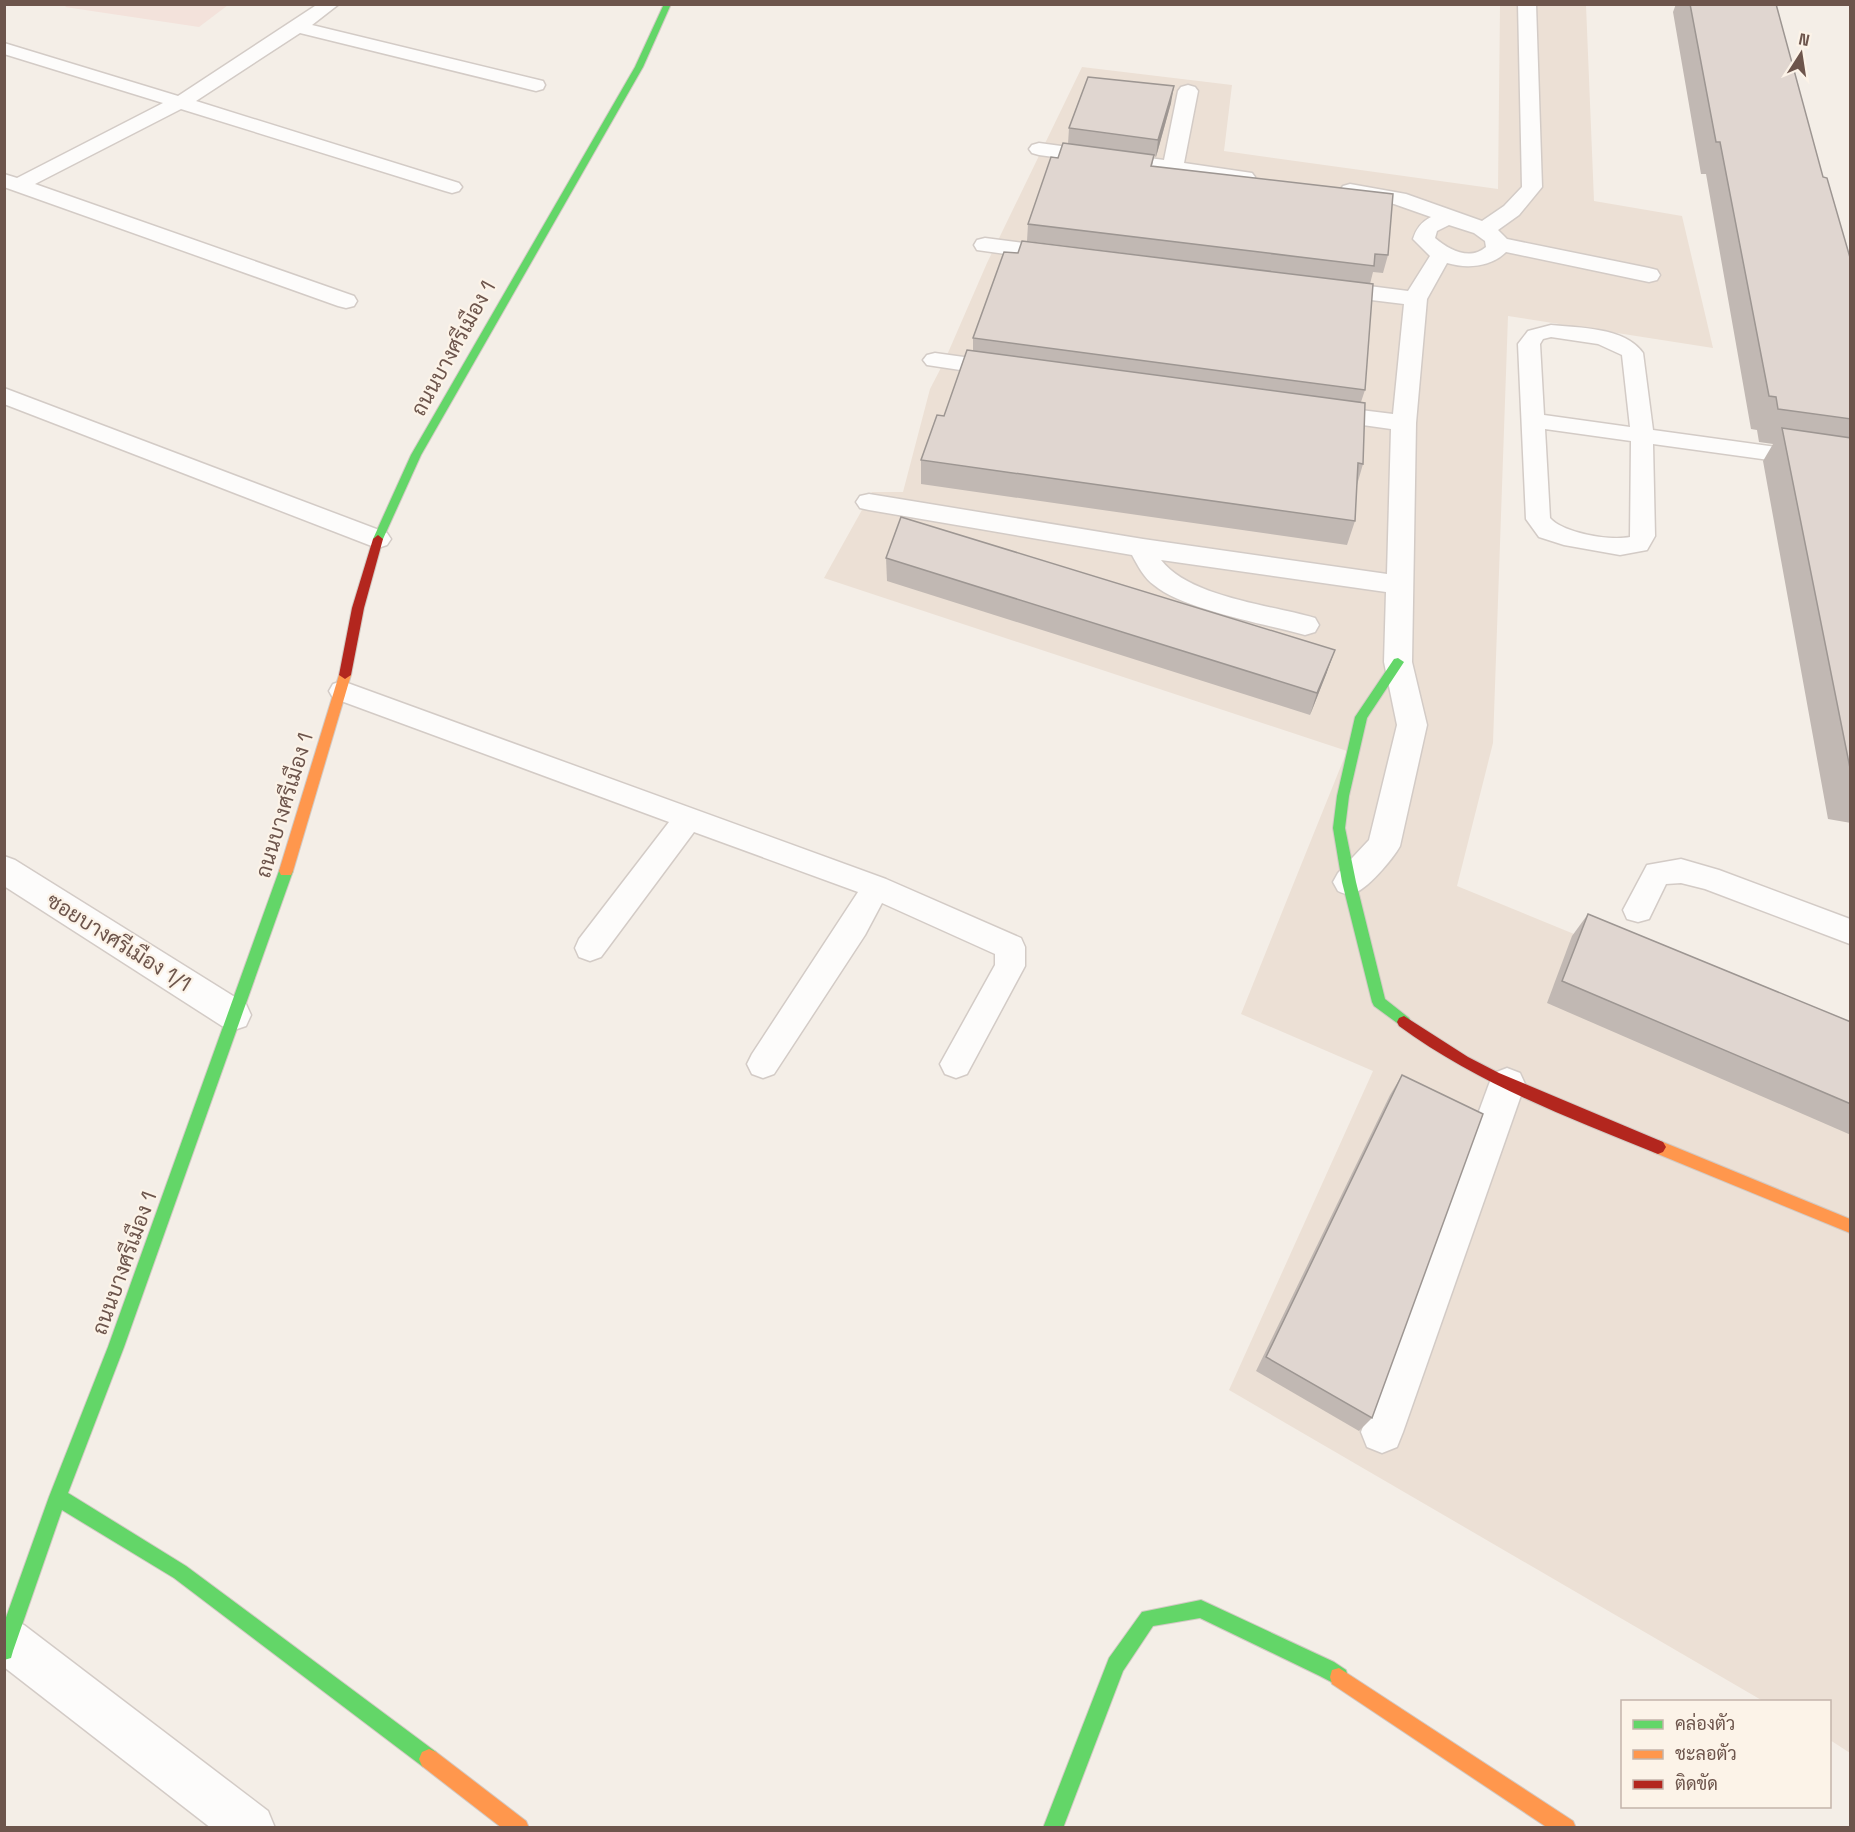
<svg xmlns="http://www.w3.org/2000/svg" width="1855" height="1832" viewBox="0 0 1855 1832" font-family="'Space Grotesk',Sarabun,sans-serif">
  <style>
    .residential { fill: #ece0d5 }
    .commercial { fill: #f3e2db }
    .lines { fill: none; stroke-linecap: round; stroke-linejoin: round }
    .lane-casing { stroke: #d3cbc6; stroke-width: 3 }
    .street-casing { stroke: #d3cbc6; stroke-width: 3 }
    .fast-casing { stroke: #d2cac4; stroke-width: 2 }
    .slow-casing { stroke: #d2cac4; stroke-width: 2 }
    .jam-casing { stroke: #d2cac4; stroke-width: 2 }
    .lane { fill: #fdfcfb; fill-rule: evenodd }
    .street { fill: #fdfcfb; fill-rule: evenodd }
    .fast { fill: #63d668; fill-rule: evenodd }
    .slow { fill: #ff974d; fill-rule: evenodd }
    .jam { fill: #b3261e; fill-rule: evenodd }
    .wall { fill: #c1b8b3 }
    .shaded-wall { fill: #9d9692 }
    .building { fill: #e0d6d0; stroke: #9d9692; stroke-width: 1.5 }
    .labels { text-anchor: middle; dominant-baseline: central; stroke-width: 4.5; stroke-linejoin: round; paint-order: stroke }
    .street-label { font-size: 21px; fill: #6d554c; stroke: #fcf3e8 }
  </style>
  <rect width="100%" height="100%" fill="#f4eee7"/>
  <polygon class="residential" points="1500,5 1586,5 1594,201 1682,216 1713,348 1508,316 1493,743 1457,886 1850,1047 1850,1753 1830,1740 1830,1702 1763,1701 1229,1390 1373,1071 1241,1014 1347,751 824,578 872,492 903,492 930,389 944,362 987,263 1082,67 1232,85 1224,151 1498,189"/>
  <polygon class="commercial" points="69,4 228,4 228,5 199,27 65,7"/>
  <g class="lines">
    <g class="lane-casing">
      <g id="lane">
        <path d="M1551,325C1579,328 1625,327 1643,353L1653,430L1850,457V471L1653,444L1655,536L1647,550L1620,555L1564,545L1539,537L1526,519L1518,344L1528,331ZM1551,337L1598,344L1622,355L1630,427L1544,415L1540,344L1543,339ZM1545,429L1631,441L1630,537C1610,541 1563,533 1550,518Z"/>
        <polygon points="342,681 886,879 1021,938 1025,947 1025,966 967,1074 956,1078 945,1074 940,1064 995,965 995,954 882,903 865,935 774,1074 763,1078 752,1074 747,1064 752,1054 858,892 694,832 601,957 590,961 579,957 575,948 579,939 669,822 333,698 329,691 333,684"/>
        <polygon points="1681,859 1719,870 1850,919 1850,944 1705,889 1681,883 1666,884 1649,919 1638,922 1627,919 1623,910 1647,865"/>
      </g>
    </g>
    <g class="street-casing">
      <g id="street">
        <polygon points="318,4 339,4 312,25 543,81 545,85 543,89 536,91 300,33 196,101 459,183 462,187 459,191 452,193 445,191 181,109 35,184 354,296 357,301 354,306 346,308 338,306 4,187 4,174 17,178 163,103 4,54 4,43 178,96"/>
        <path d="M1518,4H1536L1542,187L1519,215L1498,230L1507,239L1649,268L1657,270L1660,275L1657,280L1649,282L1506,252C1491,267 1467,269 1447,263L1427,299L1416,423L1412,662L1427,725L1400,846C1393,859 1366,891 1352,894C1347,895 1342,893 1338,891L1333,882L1338,873L1369,840L1397,725L1384,662L1386,592L1161,560C1189,597 1271,605 1315,618L1319,625L1315,632L1305,635C1266,624 1184,610 1154,585C1144,578 1138,566 1132,555L869,510L860,508L856,502L860,496L869,494L1143,539L1387,574L1391,429L1320,419L1311,417L1308,412L1311,407L1320,405L1393,414L1404,304L1330,295L1322,293L1319,288L1322,283L1330,281L1408,291L1430,256L1413,239C1416,229 1421,222 1431,217L1394,204L1343,194L1340,190L1343,186L1350,184L1406,194L1482,221L1504,206L1522,187ZM1449,225L1474,233L1485,241L1486,247C1470,261 1449,250 1435,238L1437,231Z"/>
        <polygon points="1188,85 1195,87 1198,91 1184,163 1252,173 1255,177 1252,181 1245,183 1039,155 1032,153 1029,149 1032,145 1039,143 1164,160 1178,91 1181,87"/>
        <polygon points="985,238 1064,248 1072,250 1075,255 1072,260 1064,262 977,250 974,245 977,240"/>
        <polygon points="935,353 1007,363 1015,365 1019,370 1015,375 1007,377 927,365 923,360 927,355"/>
        <polygon points="4,388 387,533 391,539 387,545 378,548 369,545 4,404"/>
        <polygon points="4,856 15,860 246,1004 251,1015 246,1026 234,1030 222,1026 4,886"/>
        <polygon points="1507,1068 1520,1073 1525,1084 1403,1432 1397,1447 1382,1453 1367,1447 1361,1432 1489,1084 1494,1073"/>
        <polygon points="8,1618 24,1625 268,1811 275,1828 211,1828 4,1667 4,1620"/>
      </g>
    </g>
    <g class="fast-casing">
      <g id="fast">
        <polygon points="664,4 671,4 643,67 421,455 383,539 378,543 374,542 373,539 411,455 635,67"/>
        <polygon points="1398,658 1404,662 1367,718 1349,796 1345,828 1356,882 1385,999 1409,1018 1411,1022 1409,1026 1404,1028 1374,1006 1372,1002 1342,882 1333,828 1337,796 1355,717 1394,659"/>
        <polygon points="286,866 291,867 293,871 124,1347 68,1493 186,1566 436,1752 439,1759 436,1766 429,1769 422,1766 174,1578 62,1510 13,1651 11,1658 4,1660 4,1623 49,1497 108,1347 279,871 281,867"/>
        <polygon points="1201,1600 1334,1662 1346,1670 1348,1677 1346,1684 1339,1686 1320,1676 1200,1618 1153,1626 1123,1671 1063,1828 1043,1828 1109,1658 1142,1612"/>
      </g>
    </g>
    <g class="slow-casing">
      <g id="slow">
        <polygon points="345,671 351,675 293,871 291,875 281,875 279,871 339,675"/>
        <polygon points="1658,1140 1850,1219 1850,1233 1653,1152 1650,1147 1653,1142"/>
        <polygon points="1339,1668 1573,1821 1576,1828 1548,1828 1332,1684 1330,1677 1332,1670"/>
        <polygon points="429,1749 436,1752 526,1821 529,1828 502,1828 422,1766 419,1759 422,1752"/>
      </g>
    </g>
    <g class="jam-casing">
      <g id="jam">
        <polygon points="378,535 383,539 364,608 351,675 345,679 339,675 352,608 373,539"/>
        <path d="M1404,1016L1468,1057L1499,1073L1663,1142L1666,1147L1663,1152L1658,1154L1653,1152C1564,1116 1477,1083 1399,1026L1397,1022L1399,1018Z"/>
      </g>
    </g>
    <use href="#lane" class="lane"/>
    <use href="#street" class="street"/>
    <use href="#fast" class="fast"/>
    <use href="#slow" class="slow"/>
    <use href="#jam" class="jam"/>
  </g>
  <g class="wall">
    <polygon points="1676,4 1776,4 1823,177 1851,261 1851,823 1828,819 1763,461 1773,444 1759,442 1757,430 1751,429 1706,174 1701,174 1673,12"/>
    <polygon points="1171,103 1156,157 1154,156 1152,166 1388,255 1383,273 1373,272 1370,284 1365,390 1361,402 1363,464 1357,485 1355,521 1347,545 921,484 921,460 944,416 973,351 973,338 1018,253 1369,284 1027,241 1028,224 1068,144 1069,128"/>
    <polygon points="886,558 1327,672 1310,715 887,581"/>
    <polygon points="1588,914 1851,1022 1851,1135 1547,1003 1572,936"/>
    <polygon points="1402,1075 1372,1418 1359,1431 1256,1371 1390,1095"/>
  </g>
  <g class="shaded-wall">
    <polygon points="1174,86 1171,103 1156,157 1158,140"/>
    <polygon points="1335,650 1327,672 1310,715 1317,693"/>
  </g>
  <g class="building">
    <polygon points="1690,4 1776,4 1823,177 1827,178 1851,261 1851,419 1778,409 1776,397 1769,396 1720,142 1716,142"/>
    <polygon points="1088,77 1174,86 1158,140 1069,128"/>
    <polygon points="1063,143 1154,155 1151,166 1393,194 1388,255 1375,254 1374,266 1028,224 1051,157 1058,158"/>
    <polygon points="1022,241 1373,284 1365,390 973,338 1004,252 1018,253"/>
    <polygon points="967,350 1365,403 1363,464 1358,463 1355,521 921,460 937,415 944,416"/>
    <polygon points="1782,428 1851,438 1851,773"/>
    <polygon points="901,517 1335,650 1317,693 886,558"/>
    <polygon points="1588,914 1851,1022 1851,1104 1562,981"/>
    <polygon points="1402,1075 1483,1114 1372,1418 1266,1357"/>
  </g>
  <g class="labels">
    <g class="street-label">
      <text transform="translate(453 348) rotate(-61)">ถนนบางศรีเมือง 1</text>
      <text transform="translate(284 805) rotate(-73)">ถนนบางศรีเมือง 1</text>
      <text transform="translate(119 942) rotate(32)">ซอยบางศรีเมือง 1/1</text>
      <text transform="translate(124 1263) rotate(-70)">ถนนบางศรีเมือง 1</text>
    </g>
  </g>
  <rect width="1855" height="1832" fill="none" stroke="#6d554c" stroke-width="12"/>
  <rect x="1621" y="1700" width="210" height="108" fill="#fcf3e8" stroke="#c3b4aa" stroke-width="1.5"/>
  <rect x="1633" y="1720" width="30" height="9" fill="#63d668" stroke="#c3b4aa" stroke-width="1.5"/>
  <text x="1675" y="1730" font-size="18" fill="#6d554c">คล่องตัว</text>
  <rect x="1633" y="1750" width="30" height="9" fill="#ff974d" stroke="#c3b4aa" stroke-width="1.5"/>
  <text x="1675" y="1760" font-size="18" fill="#6d554c">ชะลอตัว</text>
  <rect x="1633" y="1780" width="30" height="9" fill="#b3261e" stroke="#c3b4aa" stroke-width="1.5"/>
  <text x="1675" y="1790" font-size="18" fill="#6d554c">ติดขัด</text>
  <g transform="translate(1801 54) rotate(12)" stroke="#fcf3e8" stroke-width="4.5" paint-order="stroke">
  <path d="M0-4.5L10 22L0 15L-10 22Z" fill="#6d554c"/>
  <text y="-9" font-size="16" font-weight="bold" text-anchor="middle" fill="#6d554c">N</text>
  </g>
</svg>
